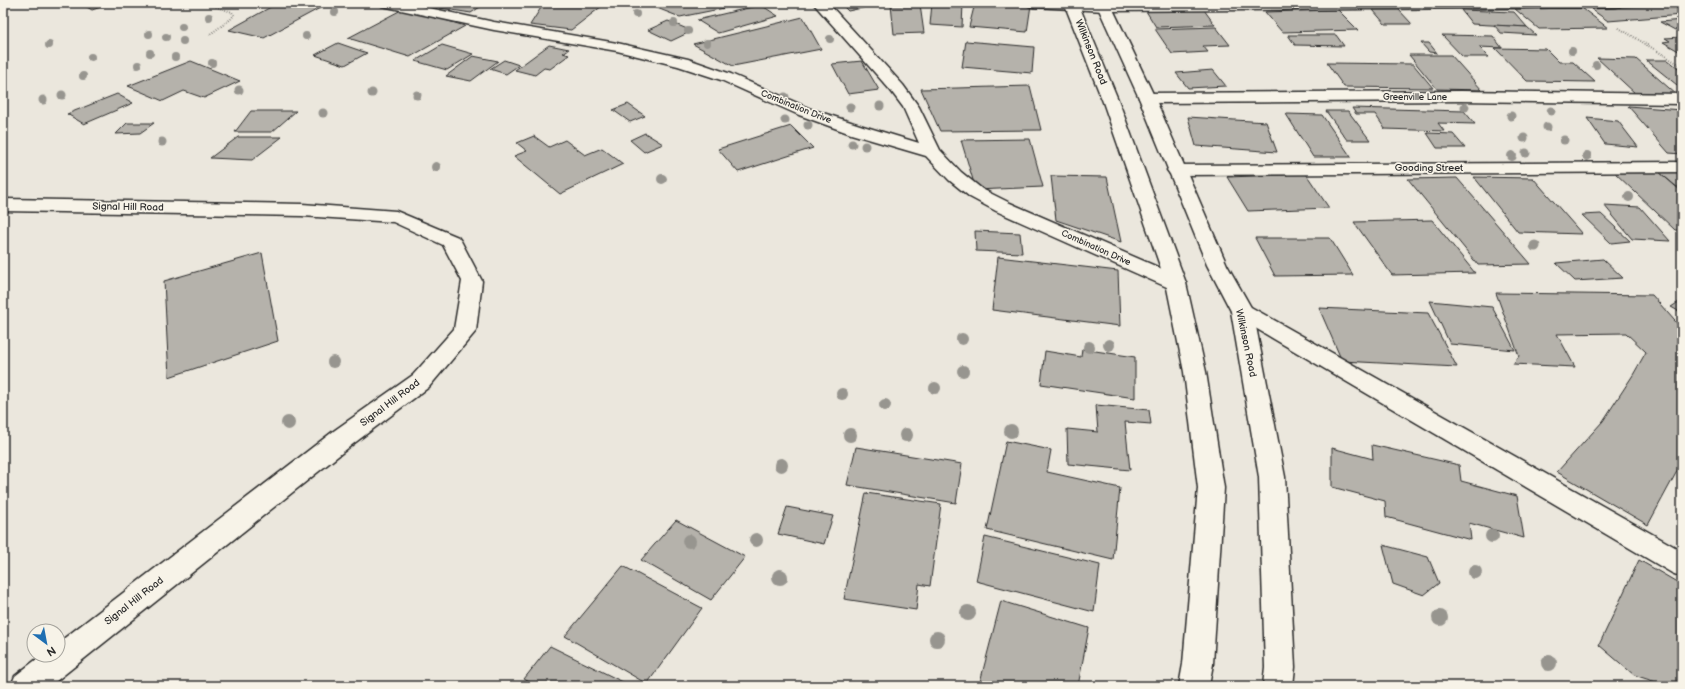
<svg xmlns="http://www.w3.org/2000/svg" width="1685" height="689" viewBox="0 0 1685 689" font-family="'Balsamiq Sans',sans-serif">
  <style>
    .building { fill: #b5b2ab; stroke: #2b2b2b }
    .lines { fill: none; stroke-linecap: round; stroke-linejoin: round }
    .minor-casing { stroke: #2b2b2b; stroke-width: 3 }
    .major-casing { stroke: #2b2b2b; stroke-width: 3 }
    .path { stroke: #2b2b2b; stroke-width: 2; stroke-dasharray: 0.5 2; stroke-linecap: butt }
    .minor { fill: #f7f3e8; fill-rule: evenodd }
    .major { fill: #f7f3e8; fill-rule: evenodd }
    .tree { fill: #97958f }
    .labels { text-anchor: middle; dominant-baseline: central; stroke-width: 3.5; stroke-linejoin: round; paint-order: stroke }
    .far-street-label { font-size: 9px; fill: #2b2b2b; stroke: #f7f3e8 }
    .street-label { font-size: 10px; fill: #2b2b2b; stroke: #f7f3e8 }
  </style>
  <rect width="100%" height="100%" fill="#ebe7dd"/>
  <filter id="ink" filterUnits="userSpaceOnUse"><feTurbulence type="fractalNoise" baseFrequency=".025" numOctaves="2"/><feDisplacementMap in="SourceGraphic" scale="8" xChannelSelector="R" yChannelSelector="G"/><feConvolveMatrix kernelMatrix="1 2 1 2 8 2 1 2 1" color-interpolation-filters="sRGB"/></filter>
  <g filter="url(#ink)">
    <g class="building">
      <polygon points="80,3 113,3 92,10"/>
      <polygon points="278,3 298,3 320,8 264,38 229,30"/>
      <polygon points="446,3 486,3 471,13 440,8"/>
      <polygon points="544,3 593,3 602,6 571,30 530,25"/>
      <polygon points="644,3 749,3 680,17"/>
      <polygon points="840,3 875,3 876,5 848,11"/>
      <polygon points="932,3 963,3 962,27 930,25"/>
      <polygon points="975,3 1006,3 1031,5 1027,32 969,27"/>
      <polygon points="1672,4 1682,9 1682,15 1608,21 1591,9"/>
      <polygon points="761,5 778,16 718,33 697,20"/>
      <polygon points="891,5 920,5 924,33 894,34"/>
      <polygon points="405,8 465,26 410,57 348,38"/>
      <polygon points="1582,8 1608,28 1539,29 1515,9"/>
      <polygon points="1204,10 1215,25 1156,27 1146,11"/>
      <polygon points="1338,10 1358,30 1282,32 1265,12"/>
      <polygon points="1373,10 1399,10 1412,24 1385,24"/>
      <polygon points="1461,10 1514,12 1527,27 1472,24"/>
      <polygon points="803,17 821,49 733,66 693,44"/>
      <polygon points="1682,20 1682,29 1675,30 1660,22"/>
      <polygon points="668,21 692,31 671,41 648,30"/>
      <polygon points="1494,25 1527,27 1536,35 1501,33"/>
      <polygon points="1216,27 1230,45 1203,46 1208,52 1172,54 1155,29"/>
      <polygon points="1288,35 1336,35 1344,46 1295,45"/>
      <polygon points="1442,35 1493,36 1502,48 1479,47 1489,57 1463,57"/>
      <polygon points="1682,37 1682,53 1663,42 1670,41 1665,38"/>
      <polygon points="966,41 1034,47 1032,73 962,67"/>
      <polygon points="338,43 367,53 345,65 315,55"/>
      <polygon points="1421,43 1429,43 1437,53 1429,52"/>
      <polygon points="442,45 473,54 447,70 415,61"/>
      <polygon points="549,45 569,49 563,53 569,55 550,69 544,68 535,75 515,70"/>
      <polygon points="1495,48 1546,49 1559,62 1573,62 1595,82 1527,81"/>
      <polygon points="1409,55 1451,55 1482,90 1437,89"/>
      <polygon points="473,56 498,61 471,81 446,76"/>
      <polygon points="1597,58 1636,59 1677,95 1636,94"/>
      <polygon points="504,60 519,65 506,74 490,69"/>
      <polygon points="1646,60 1668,60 1682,71 1682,89"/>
      <polygon points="191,61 240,81 204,98 184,91 163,101 128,86"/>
      <polygon points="862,61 879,90 848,94 832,64"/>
      <polygon points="1327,63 1413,64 1433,88 1344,87"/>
      <polygon points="1213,70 1226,86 1188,88 1176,73"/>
      <polygon points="1030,86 1041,130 940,131 921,89"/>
      <polygon points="117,94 133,103 84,124 67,114"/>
      <polygon points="628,104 645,116 630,122 613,110"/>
      <polygon points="1628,106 1682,110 1682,154 1669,153"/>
      <polygon points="1352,108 1464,111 1475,124 1438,123 1444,131 1385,129 1375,114 1356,114"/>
      <polygon points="251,111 296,111 272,132 235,132"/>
      <polygon points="1326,111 1348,111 1370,140 1347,140"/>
      <polygon points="1286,114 1322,115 1351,157 1313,157"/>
      <polygon points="1188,117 1266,122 1277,152 1196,146"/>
      <polygon points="1587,118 1618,121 1638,147 1605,144"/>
      <polygon points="127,123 154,123 140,133 116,134"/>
      <polygon points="791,126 813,148 738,172 718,149"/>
      <polygon points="645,133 663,144 644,152 630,140"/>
      <polygon points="1427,133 1453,134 1465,148 1437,148"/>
      <polygon points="534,136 549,147 565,140 585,155 602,148 623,164 560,194 514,156 527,151 517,143"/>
      <polygon points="238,137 282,137 252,160 210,158"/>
      <polygon points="1030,139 1043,187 976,190 961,140"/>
      <polygon points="1304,171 1329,208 1248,211 1227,177 1284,175 1282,172"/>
      <polygon points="1682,171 1682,187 1677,187 1659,172"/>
      <polygon points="1614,172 1659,172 1682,192 1682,230 1675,230"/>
      <polygon points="1051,176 1107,177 1121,242 1056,220"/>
      <polygon points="1474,177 1533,178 1582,234 1518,232"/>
      <polygon points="1457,178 1531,264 1478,265 1408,179"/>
      <polygon points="1604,205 1640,207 1670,241 1632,239"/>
      <polygon points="1601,214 1630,241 1611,243 1582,215"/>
      <polygon points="1432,220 1475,273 1392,275 1354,222"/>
      <polygon points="975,231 1020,233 1022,253 976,251"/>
      <polygon points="1255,238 1330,238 1353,275 1275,276"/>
      <polygon points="262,253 278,341 169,377 164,281"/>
      <polygon points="998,257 1118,271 1120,326 992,310"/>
      <polygon points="1603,259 1623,278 1575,281 1556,263"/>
      <polygon points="1496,293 1652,295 1682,329 1682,462 1648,525 1557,472 1603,421 1633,375 1646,352 1626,333 1557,334 1575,367 1513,364 1519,356"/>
      <polygon points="1682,300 1682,313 1671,307"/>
      <polygon points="1430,301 1492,307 1515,350 1450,344"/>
      <polygon points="1319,308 1428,313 1457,367 1342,361"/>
      <polygon points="1082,349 1135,357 1135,398 1041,384 1045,351 1081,357"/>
      <polygon points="1096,405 1149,410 1151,424 1125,422 1130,470 1068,464 1067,429 1098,432"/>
      <polygon points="1006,441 1051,450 1047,472 1120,488 1113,560 987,530"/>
      <polygon points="1372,445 1459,465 1461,481 1517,496 1524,538 1469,523 1471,540 1386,517 1385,501 1332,487 1332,448 1373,459"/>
      <polygon points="856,447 962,464 956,503 847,485"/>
      <polygon points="866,493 941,504 930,586 919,584 916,610 844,599"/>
      <polygon points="787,507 833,516 824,544 778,534"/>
      <polygon points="676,520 745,557 711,600 641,560"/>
      <polygon points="985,537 1100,565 1094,612 976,581"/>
      <polygon points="1383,545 1428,557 1439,583 1424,595 1393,584"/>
      <polygon points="1639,560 1682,585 1682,685 1669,686 1634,675 1599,645"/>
      <polygon points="623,566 702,608 647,684 565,636"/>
      <polygon points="1001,601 1089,628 1078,686 979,686"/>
      <polygon points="550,646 631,686 537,686 524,679"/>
    </g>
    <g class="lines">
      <g class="minor-casing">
        <g id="minor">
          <polygon points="380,3 406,3 494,22 617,43 688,59 731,74 811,109 863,126 919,143 903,107 891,91 813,3 828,3 903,85 919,107 940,150 961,172 982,189 1010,203 1183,278 1186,283 1183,288 1176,290 1169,288 996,211 970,197 949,180 926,156 851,134 799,115 721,80 678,66 617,51 494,30 387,7 382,6"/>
          <polygon points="1027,3 1622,3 1620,6 1615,7 1105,11 1034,7 1029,6"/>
          <polygon points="1461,91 1682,94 1682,104 1461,101 1147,103 1141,101 1139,98 1141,95 1147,93"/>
          <polygon points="1682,162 1682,172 1176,175 1170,174 1167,170 1170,166 1176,165"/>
          <polygon points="1242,304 1249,306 1682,551 1682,577 1672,573 1235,316 1231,311 1235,306"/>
        </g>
      </g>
      <g class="major-casing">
        <g id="major">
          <polygon points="1064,3 1078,3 1119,102 1186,283 1206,372 1224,488 1213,664 1209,686 1179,686 1183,664 1198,488 1184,372 1166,283 1103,102"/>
          <polygon points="1096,3 1110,3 1155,98 1227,265 1253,311 1285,477 1295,667 1293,686 1263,686 1265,667 1259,477 1231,311 1207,265 1139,98"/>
          <polygon points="3,199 302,204 396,211 458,237 461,241 482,281 476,331 429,387 353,444 50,686 11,686 15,676 42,655 58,655 58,643 335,430 413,375 454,329 462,281 443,245 393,222 302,216 3,211"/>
        </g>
      </g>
      <g class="path">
        <polyline points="204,3 232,12 234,15 231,19 209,35"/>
        <polyline points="1619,28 1682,66"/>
      </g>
      <use href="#minor" class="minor"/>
      <use href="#major" class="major"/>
    </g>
    <g class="tree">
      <circle cx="335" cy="12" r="4"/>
      <circle cx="636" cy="14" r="4"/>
      <circle cx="209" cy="17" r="4"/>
      <circle cx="674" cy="23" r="4"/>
      <circle cx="182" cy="27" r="4"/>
      <circle cx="688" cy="31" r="4"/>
      <circle cx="149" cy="34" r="4"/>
      <circle cx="306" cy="36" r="4"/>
      <circle cx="166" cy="37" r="4"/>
      <circle cx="830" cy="39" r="4"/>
      <circle cx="183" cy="41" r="4"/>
      <circle cx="707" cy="43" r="4"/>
      <circle cx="49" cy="45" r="4"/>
      <circle cx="1572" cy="51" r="4"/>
      <circle cx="150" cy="53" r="4"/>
      <circle cx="91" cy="57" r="4"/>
      <circle cx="175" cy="57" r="4"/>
      <circle cx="212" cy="63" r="4"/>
      <circle cx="138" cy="65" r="4"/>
      <circle cx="1596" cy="65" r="4"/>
      <circle cx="83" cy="76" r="4"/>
      <circle cx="239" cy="90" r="4.5"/>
      <circle cx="372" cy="93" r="4.5"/>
      <circle cx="62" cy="95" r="4.5"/>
      <circle cx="417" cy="95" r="4.5"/>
      <circle cx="785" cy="97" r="4.5"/>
      <circle cx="43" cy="100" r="4.5"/>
      <circle cx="880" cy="106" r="4.5"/>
      <circle cx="850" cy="107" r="4.5"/>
      <circle cx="1465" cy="107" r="4.5"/>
      <circle cx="1551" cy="111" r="4.5"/>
      <circle cx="323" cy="113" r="4.5"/>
      <circle cx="1511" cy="116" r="4.5"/>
      <circle cx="785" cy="120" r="4.5"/>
      <circle cx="808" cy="125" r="4.5"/>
      <circle cx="1547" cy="127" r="4.5"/>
      <circle cx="1524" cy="138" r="4.5"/>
      <circle cx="1564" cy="140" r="4.5"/>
      <circle cx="162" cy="142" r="4.5"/>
      <circle cx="852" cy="144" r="4.5"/>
      <circle cx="865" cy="146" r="4.5"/>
      <circle cx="1526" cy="153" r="4.5"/>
      <circle cx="1512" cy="156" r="5"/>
      <circle cx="1587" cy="156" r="5"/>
      <circle cx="436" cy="167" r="5"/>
      <circle cx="662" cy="179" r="5"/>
      <circle cx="1629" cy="197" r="5"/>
      <circle cx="1535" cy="246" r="5.5"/>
      <circle cx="962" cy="339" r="6"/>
      <circle cx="1109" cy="345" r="6"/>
      <circle cx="1089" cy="347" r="6"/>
      <circle cx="333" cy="362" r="6"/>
      <circle cx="963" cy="371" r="6"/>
      <circle cx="935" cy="388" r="6"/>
      <circle cx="842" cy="394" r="6"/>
      <circle cx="885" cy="405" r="6"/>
      <circle cx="288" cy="423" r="7"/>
      <circle cx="1011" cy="431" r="7"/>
      <circle cx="850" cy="435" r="7"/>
      <circle cx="906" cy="435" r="7"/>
      <circle cx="781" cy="465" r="7"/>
      <circle cx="1492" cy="536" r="7"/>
      <circle cx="756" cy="540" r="7"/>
      <circle cx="689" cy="541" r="7"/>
      <circle cx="1475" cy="572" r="7"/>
      <circle cx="780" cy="577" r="8"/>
      <circle cx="968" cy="613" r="8"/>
      <circle cx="1440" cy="618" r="8"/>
      <circle cx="937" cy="639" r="8"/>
      <circle cx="1549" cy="663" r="8"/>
    </g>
  </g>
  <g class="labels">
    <g class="far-street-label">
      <text x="1415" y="97">Greenville Lane</text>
      <text transform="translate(796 107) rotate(22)">Combination Drive</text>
      <text transform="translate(1096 248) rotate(24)">Combination Drive</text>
    </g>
    <g class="street-label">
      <text transform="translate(1091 52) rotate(68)">Wilkinson Road</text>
      <text x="1429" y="168">Gooding Street</text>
      <text transform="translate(128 207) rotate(1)">Signal Hill Road</text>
      <text transform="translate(1246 343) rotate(78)">Wilkinson Road</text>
      <text transform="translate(390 403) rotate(-37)">Signal Hill Road</text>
      <text transform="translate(134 601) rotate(-38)">Signal Hill Road</text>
    </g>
  </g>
  <rect width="1685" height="689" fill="none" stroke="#f7f3e8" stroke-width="16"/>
  <rect x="8" y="8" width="1669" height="673" fill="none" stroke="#2b2b2b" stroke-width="1.5" filter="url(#ink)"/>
  <g transform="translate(46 643) rotate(148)"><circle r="19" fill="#f7f3e8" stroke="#a5a39c"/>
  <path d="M0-3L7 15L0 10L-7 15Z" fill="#1f6fb2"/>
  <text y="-6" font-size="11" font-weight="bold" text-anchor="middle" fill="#2b2b2b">N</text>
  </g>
</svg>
